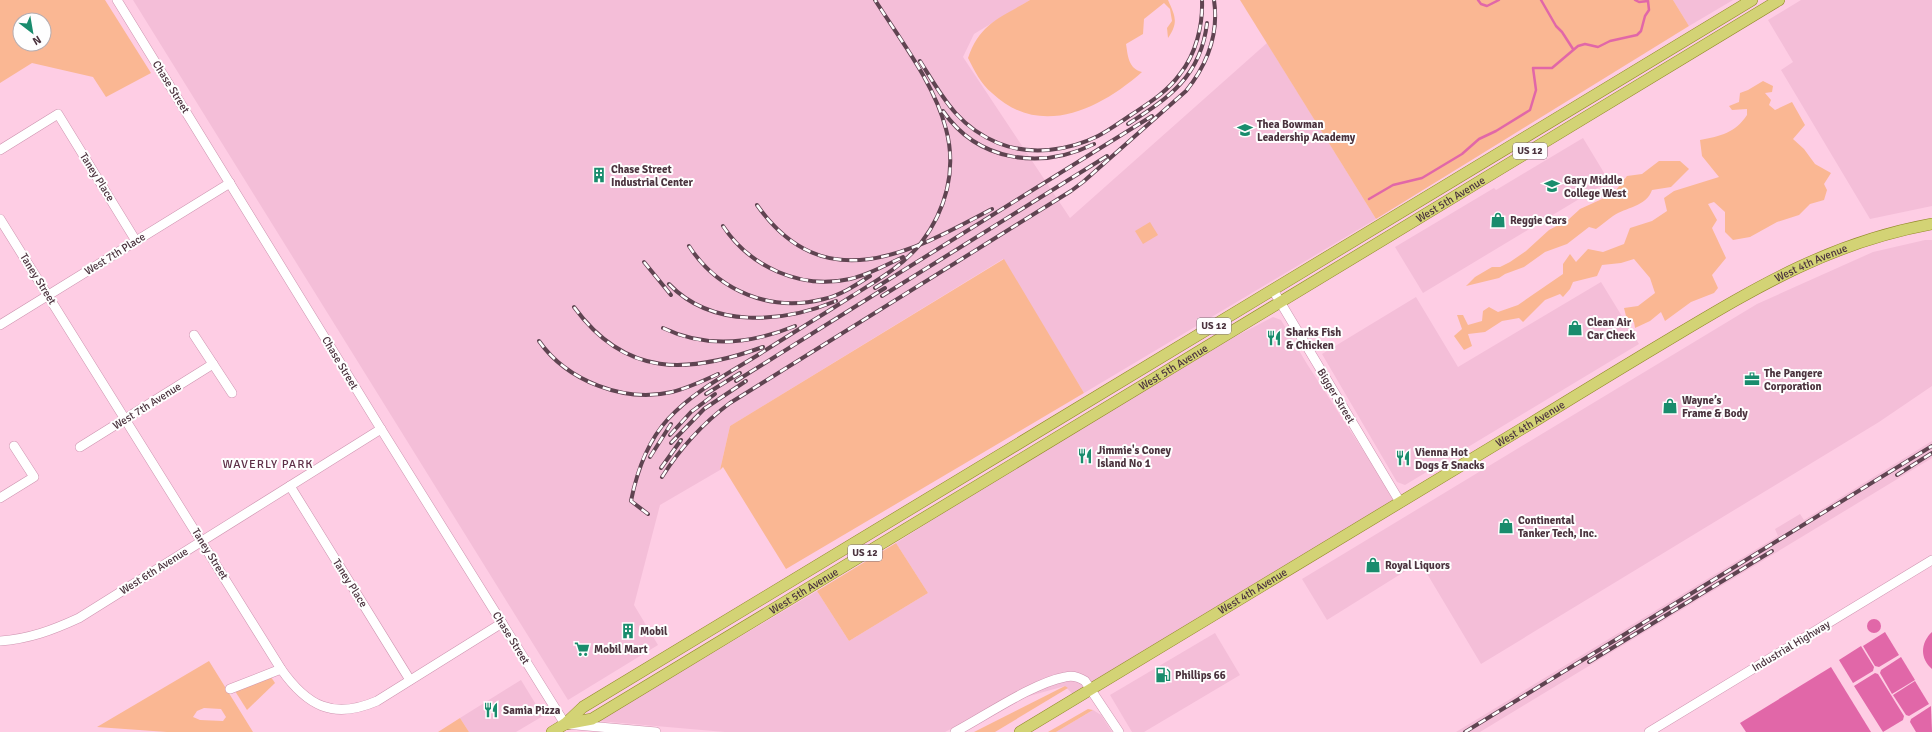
<svg xmlns="http://www.w3.org/2000/svg" width="1932" height="732" viewBox="0 0 1932 732" font-family="Signika,sans-serif">
  <style>
    .built { fill: #f4bed8 }
    .green { fill: #fab793; fill-rule: evenodd }
    .water { fill: #e167a8 }
    .lines { fill: none; stroke-linecap: round; stroke-linejoin: round }
    .stream { stroke: #e167a8; stroke-width: 2.5 }
    .minor-casing { stroke: #ce94b0; stroke-width: 10 }
    .major-casing { stroke: #918826; stroke-width: 12 }
    .minor { stroke: #fff; stroke-width: 9 }
    .major { stroke: #d3d375; stroke-width: 11 }
    .rail-casing { stroke: #5f4451; stroke-width: 4 }
    .rail { stroke: #fefefe; stroke-width: 2.5; stroke-dasharray: 8; stroke-linecap: butt }
    .labels { text-anchor: middle; dominant-baseline: central; stroke-width: 4; stroke-linejoin: round; paint-order: stroke }
    .shield { fill: #fefefe; stroke: #817078; stroke-width: 1 }
    .shield-label { font-size: 10px; font-weight: bold; fill: #4b333e }
    .street-label { font-size: 11px; fill: #4b333e; stroke: #fefefe }
    .poi-label { font-size: 11px; font-weight: bold; fill: #4b333e; stroke: #fefefe; text-anchor: start }
    .neighbourhood-label { font-size: 12px; letter-spacing: 1px; fill: #5e2e47; stroke: #fefefe }
  </style>
  <rect width="100%" height="100%" fill="#fecde4"/>
  <g class="built">
    <polygon points="133,0 1030,0 974,34 963,57 1070,218 1267,43 1376,219 1084,393 1003,259 730,426 720,470 660,505 634,605 658,645 568,700"/>
    <polygon points="1673,0 1733,0 1689,26"/>
    <polygon points="1801,0 1932,0 1932,206 1870,219 1781,70 1793,62 1768,20"/>
    <polygon points="1583,138 1609,181 1423,293 1395,247 1494,188 1496,190"/>
    <polygon points="1925,240 1932,240 1932,386 1879,422 1481,664 1420,562 1327,620 1302,579 1757,304 1873,252"/>
    <polygon points="1601,282 1639,344 1405,485 1397,482 1322,354 1416,297 1458,367"/>
    <polygon points="1273,317 1281,320 1307,364 1396,501 1075,697 1065,686 997,705 945,732 725,732 598,721 817,591 849,641 928,593 896,543 1043,450 1211,349"/>
    <polygon points="1932,441 1932,458 1480,732 1456,732 1778,536 1775,529 1800,514 1804,520"/>
    <polygon points="1215,633 1240,675 1144,732 1132,732 1110,695"/>
    <polygon points="521,680 543,716 516,732 469,732 460,718"/>
    <polygon points="1093,710 1101,715 1112,732 1056,732"/>
  </g>
  <g class="green">
    <path d="M0,0H105L151,73L106,97L93,77L32,63L0,83ZM20,20H44V44H20Z"/>
    <path d="M1030,0H1168C1175,16 1179,22 1168,38L1167,28L1172,21L1170,9L1164,3L1144,19L1143,34L1126,44C1128,56 1128,68 1142,72C1100,109 1040,139 992,93C981,84 974,70 968,58C980,23 1000,18 1030,0Z"/>
    <polygon points="1240,0 1673,0 1689,26 1376,219"/>
    <path d="M1763,81L1773,86L1772,92L1765,93L1771,100L1769,105L1775,110L1792,102L1805,125L1793,139L1804,149L1815,164L1831,173L1824,184L1827,190L1824,200L1810,204L1799,215L1777,222L1750,237L1733,240L1725,232V212L1714,202L1708,204L1717,220L1712,228L1726,258L1712,275L1718,288L1714,293L1691,302L1665,321L1661,312L1650,321L1635,328L1634,322L1626,316L1624,308L1638,306L1655,293L1650,278L1634,259L1621,263L1602,265L1597,276L1573,282L1570,289L1563,297L1560,294L1545,300L1523,322L1519,318L1502,321L1485,332L1468,334L1472,346L1464,350L1454,336L1462,329L1457,315H1463L1468,325L1482,321L1483,311L1489,307L1498,312L1518,305L1563,274V264L1570,254L1576,262L1588,249L1603,252L1624,244L1630,228L1652,221L1667,211L1664,198L1674,191L1719,177L1702,156L1700,140C1721,136 1735,133 1747,115V109L1732,110L1729,106L1739,102L1740,93L1748,90Z"/>
    <path d="M1659,161H1680L1689,169L1671,187L1652,190C1646,207 1626,207 1613,216C1607,220 1602,225 1596,229L1589,227L1567,244L1545,252L1524,267L1505,274L1499,278L1466,286L1475,277L1492,267H1500L1510,262L1526,251L1549,230L1568,220L1580,209L1613,194L1627,176L1642,174Z"/>
    <polygon points="1150,222 1158,235 1143,244 1135,231"/>
    <polygon points="1004,259 1084,393 786,569 723,467 720,470 730,426"/>
    <polygon points="896,543 928,593 849,641 817,591"/>
    <path d="M209,661L253,732H167L97,727ZM204,708L221,709L226,717L223,721L200,720L193,717L197,711Z"/>
    <polygon points="271,677 275,683 247,710 235,691"/>
    <polygon points="1065,686 1068,688 995,732 974,732"/>
    <polygon points="1088,709 1093,710 1056,732 1048,732"/>
    <polygon points="460,718 469,732 437,732 438,732"/>
  </g>
  <g class="water">
    <circle cx="1874" cy="626" r="7"/>
    <polygon points="1885,632 1899,655 1879,667 1875,666 1863,646"/>
    <path d="M1932,632V669C1920,659 1920,643 1932,632Z"/>
    <polygon points="1861,646 1874,667 1873,671 1853,683 1839,660"/>
    <polygon points="1901,657 1915,680 1892,694 1880,673 1881,670"/>
    <polygon points="1831,667 1871,732 1746,732 1740,723"/>
    <polygon points="1875,673 1878,674 1891,695 1881,701 1891,695 1904,716 1903,720 1883,732 1854,686"/>
    <polygon points="1915,681 1929,704 1909,716 1906,715 1893,695"/>
    <polygon points="1931,706 1932,732 1916,732 1910,722 1911,719"/>
  </g>
  <g class="lines">
    <g class="stream">
      <polyline points="1478,0 1481,4 1487,6 1499,0"/>
      <polyline points="1541,0 1556,26 1562,32 1573,49"/>
      <polyline points="1369,199 1393,185 1422,178 1462,154 1479,139 1496,131 1530,110 1536,90 1533,68 1552,68 1578,46 1585,44 1598,47 1610,41 1637,35 1641,31 1645,16 1649,10 1648,1 1639,2 1635,0"/>
    </g>
    <g class="minor-casing">
      <g id="minor">
        <polyline points="117,0 381,429 565,724 656,732"/>
        <polyline points="0,150 58,114 136,241"/>
        <path d="M0,219L281,669C307,706 333,720 377,701L502,623"/>
        <polyline points="1273,290 1400,502"/>
        <polyline points="0,325 230,183"/>
        <polyline points="194,335 232,393"/>
        <polyline points="80,447 213,364"/>
        <polyline points="290,486 410,680"/>
        <polyline points="0,498 34,477 14,446"/>
        <path d="M0,641C29,639 53,630 79,618L381,429"/>
        <polyline points="230,689 281,669"/>
        <path d="M955,732C985,716 1033,683 1065,677C1072,675 1079,677 1085,681L1119,732"/>
        <polyline points="1649,732 1932,560"/>
      </g>
    </g>
    <g class="major-casing">
      <g id="major">
        <path id="s1" d="M565,724L592,719L1779,0"/>
        <polyline points="552,732 565,724 583,707 1752,0"/>
        <path id="s2" d="M1020,732C1192,627 1365,523 1538,419C1585,390 1631,362 1678,334C1762,284 1833,242 1932,224"/>
      </g>
    </g>
    <use href="#minor" class="minor"/>
    <use href="#major" class="major"/>
    <g class="rail-casing">
      <g id="rail">
        <path d="M920,61C942,96 957,126 998,143C1030,156 1068,151 1098,136C1110,130 1120,122 1131,115C1149,103 1167,92 1180,74C1196,54 1203,25 1202,0"/>
        <path d="M943,111C978,162 1041,170 1094,144"/>
        <path d="M1128,124C1169,98 1201,76 1207,23"/>
        <path d="M757,205C824,300 910,253 992,209"/>
        <path d="M723,226C750,267 801,290 850,279C868,275 886,265 903,257"/>
        <path d="M689,246C718,291 771,313 824,299C841,295 856,285 870,276"/>
        <polyline points="644,262 671,295"/>
        <path d="M669,284C712,329 783,323 836,301"/>
        <polyline points="875,288 1152,116"/>
        <polyline points="882,296 1107,156"/>
        <path d="M574,307C626,378 688,374 763,347"/>
        <path d="M663,328C707,349 751,344 795,326"/>
        <path d="M539,341C567,381 624,403 672,392C688,388 703,381 718,374"/>
        <polyline points="736,381 885,288"/>
        <polyline points="706,394 740,373"/>
        <polyline points="670,435 691,412 715,394"/>
        <polyline points="671,443 704,409 746,381"/>
        <polyline points="650,457 671,424"/>
        <polyline points="661,468 681,440"/>
        <polyline points="1897,475 1932,453"/>
        <path d="M662,477C681,447 702,424 730,403L1071,191L1083,182L1186,91C1207,65 1219,34 1214,0"/>
        <path d="M648,514L631,501C637,471 647,442 668,419C693,392 727,374 758,355C789,335 821,316 852,296C876,281 903,266 921,243C946,210 957,170 946,129C934,83 901,41 875,0"/>
        <polyline points="1589,662 1772,551"/>
        <polyline points="1465,732 1932,446"/>
      </g>
    </g>
    <use href="#rail" class="rail"/>
  </g>
  <defs>
    <g id="school-bare" transform="scale(1.2)"><path d="M0-5L7-2L0 1L-7-2ZM-4 1L0 2.5L4 1V4Q0 6-4 4Z" fill="#198c6d" stroke="#fefefe" stroke-width="2.5" paint-order="stroke"/></g>
    <g id="building-bare" transform="scale(1.2)"><path d="M-4-6H4V6H1V3H-1V6H-4ZM-2.5-4.3h1.7v1.8h-1.7ZM.8-4.3h1.7v1.8H.8ZM-2.5-1h1.7V.8h-1.7ZM.8-1h1.7V.8H.8Z" fill="#198c6d" stroke="#fefefe" stroke-width="2.5" paint-order="stroke"/></g>
    <g id="shop-bare" transform="scale(1.2)"><path d="M-5-2.5h2.3a2.7 3.5 0 0 1 5.4 0H5L5.5 6h-11ZM-1.5-2.5h3a1.5 2.3 0 0 0-3 0Z" fill="#198c6d" stroke="#fefefe" stroke-width="2.5" paint-order="stroke"/></g>
    <g id="restaurant-bare" transform="scale(1.2)"><path d="M-5-6h1v4h1v-4h1v4h1v-4h1v5L-1.5 .5V6h-2V.5L-5-1ZM5-6V6H3V1.5H1.5Q1.5-4 5-6Z" fill="#198c6d" stroke="#fefefe" stroke-width="2.5" paint-order="stroke"/></g>
    <g id="office-bare" transform="scale(1.2)"><path d="M-6-3h4V-5.5h4V-3h4V5H-6ZM-1-4.5V-3h2v-1.5ZM-6 0V1H6V0Z" fill="#198c6d" stroke="#fefefe" stroke-width="2.5" paint-order="stroke"/></g>
    <g id="supermarket-bare" transform="scale(1.2)"><path d="M-6-5.5h2.5l.6 2H6L4.5 2H-2.5L-4.4-4H-6ZM-1.5 3.2a1.3 1.3 0 1 0 .1 0ZM3 3.2a1.3 1.3 0 1 0 .1 0Z" fill="#198c6d" stroke="#fefefe" stroke-width="2.5" paint-order="stroke"/></g>
    <g id="fuel-bare" transform="scale(1.2)"><path d="M-5.5-6h7V0h2V4h1.3V-2.5L3-4.5l.8-.8L6-3V5H2.5V1h-1V6h-7ZM-4.2-4.7v3.2H.2V-4.7Z" fill="#198c6d" stroke="#fefefe" stroke-width="2.5" paint-order="stroke"/></g>
  </defs>
  <g fill-rule="evenodd">
    <use href="#school-bare" x="1245" y="130"/>
    <use href="#building-bare" x="599" y="175"/>
    <use href="#school-bare" x="1552" y="186"/>
    <use href="#shop-bare" x="1498" y="220"/>
    <use href="#shop-bare" x="1575" y="328"/>
    <use href="#restaurant-bare" x="1274" y="338"/>
    <use href="#office-bare" x="1752" y="379"/>
    <use href="#shop-bare" x="1670" y="406"/>
    <use href="#restaurant-bare" x="1085" y="456"/>
    <use href="#restaurant-bare" x="1403" y="458"/>
    <use href="#shop-bare" x="1506" y="526"/>
    <use href="#shop-bare" x="1373" y="565"/>
    <use href="#building-bare" x="628" y="631"/>
    <use href="#supermarket-bare" x="582" y="649"/>
    <use href="#fuel-bare" x="1163" y="675"/>
    <use href="#restaurant-bare" x="491" y="710"/>
  </g>
  <g class="labels">
    <g class="shield">
      <rect x="1513" y="143" width="34" height="16" rx="3"/>
      <rect x="1197" y="318" width="34" height="16" rx="3"/>
      <rect x="848" y="545" width="34" height="16" rx="3"/>
    </g>
    <g class="shield-label">
      <text x="1530" y="151">US 12</text>
      <text x="1214" y="326">US 12</text>
      <text x="865" y="553">US 12</text>
    </g>
    <g class="street-label">
      <text transform="translate(171 87) rotate(58)">Chase Street</text>
      <text transform="translate(97 177) rotate(58)">Taney Place</text>
      <text stroke="none"><textPath href="#s1" startOffset="1031">West 5th Avenue</textPath></text>
      <text transform="translate(115 254) rotate(-32)">West 7th Place</text>
      <text stroke="none"><textPath href="#s2" startOffset="920">West 4th Avenue</textPath></text>
      <text transform="translate(38 279) rotate(58)">Taney Street</text>
      <text transform="translate(340 363) rotate(59)">Chase Street</text>
      <text stroke="none"><textPath href="#s1" startOffset="707">West 5th Avenue</textPath></text>
      <text transform="translate(1336 396) rotate(59)">Bigger Street</text>
      <text transform="translate(147 406) rotate(-32)">West 7th Avenue</text>
      <text stroke="none"><textPath href="#s2" startOffset="596">West 4th Avenue</textPath></text>
      <text transform="translate(210 554) rotate(58)">Taney Street</text>
      <text transform="translate(154 571) rotate(-32)">West 6th Avenue</text>
      <text transform="translate(350 583) rotate(58)">Taney Place</text>
      <text stroke="none"><textPath href="#s1" startOffset="275">West 5th Avenue</textPath></text>
      <text stroke="none"><textPath href="#s2" startOffset="272">West 4th Avenue</textPath></text>
      <text transform="translate(511 638) rotate(58)">Chase Street</text>
      <text transform="translate(1791 646) rotate(-31)">Industrial Highway</text>
    </g>
    <g class="poi-label">
      <text x="1257" y="124">Thea Bowman<tspan x="1257" dy="13">Leadership Academy</tspan></text>
      <text x="611" y="169">Chase Street<tspan x="611" dy="13">Industrial Center</tspan></text>
      <text x="1564" y="180">Gary Middle<tspan x="1564" dy="13">College West</tspan></text>
      <text x="1510" y="220">Reggie Cars</text>
      <text x="1587" y="322">Clean Air<tspan x="1587" dy="13">Car Check</tspan></text>
      <text x="1286" y="332">Sharks Fish<tspan x="1286" dy="13">&amp; Chicken</tspan></text>
      <text x="1764" y="373">The Pangere<tspan x="1764" dy="13">Corporation</tspan></text>
      <text x="1682" y="400">Wayne’s<tspan x="1682" dy="13">Frame &amp; Body</tspan></text>
      <text x="1097" y="450">Jimmie's Coney<tspan x="1097" dy="13">Island No 1</tspan></text>
      <text x="1415" y="452">Vienna Hot<tspan x="1415" dy="13">Dogs &amp; Snacks</tspan></text>
      <text x="1518" y="520">Continental<tspan x="1518" dy="13">Tanker Tech, Inc.</tspan></text>
      <text x="1385" y="565">Royal Liquors</text>
      <text x="640" y="631">Mobil</text>
      <text x="594" y="649">Mobil Mart</text>
      <text x="1175" y="675">Phillips 66</text>
      <text x="503" y="710">Samia Pizza</text>
    </g>
    <g class="neighbourhood-label">
      <text x="268" y="464">WAVERLY PARK</text>
    </g>
  </g>
  <g transform="translate(32 32) rotate(149)"><circle r="19" fill="#fefefe" stroke="#b6adb1"/>
  <path d="M0-3L7 15L0 10L-7 15Z" fill="#198c6d"/>
  <text y="-6" font-size="11" font-weight="bold" text-anchor="middle" fill="#4b333e">N</text>
  </g>
</svg>
